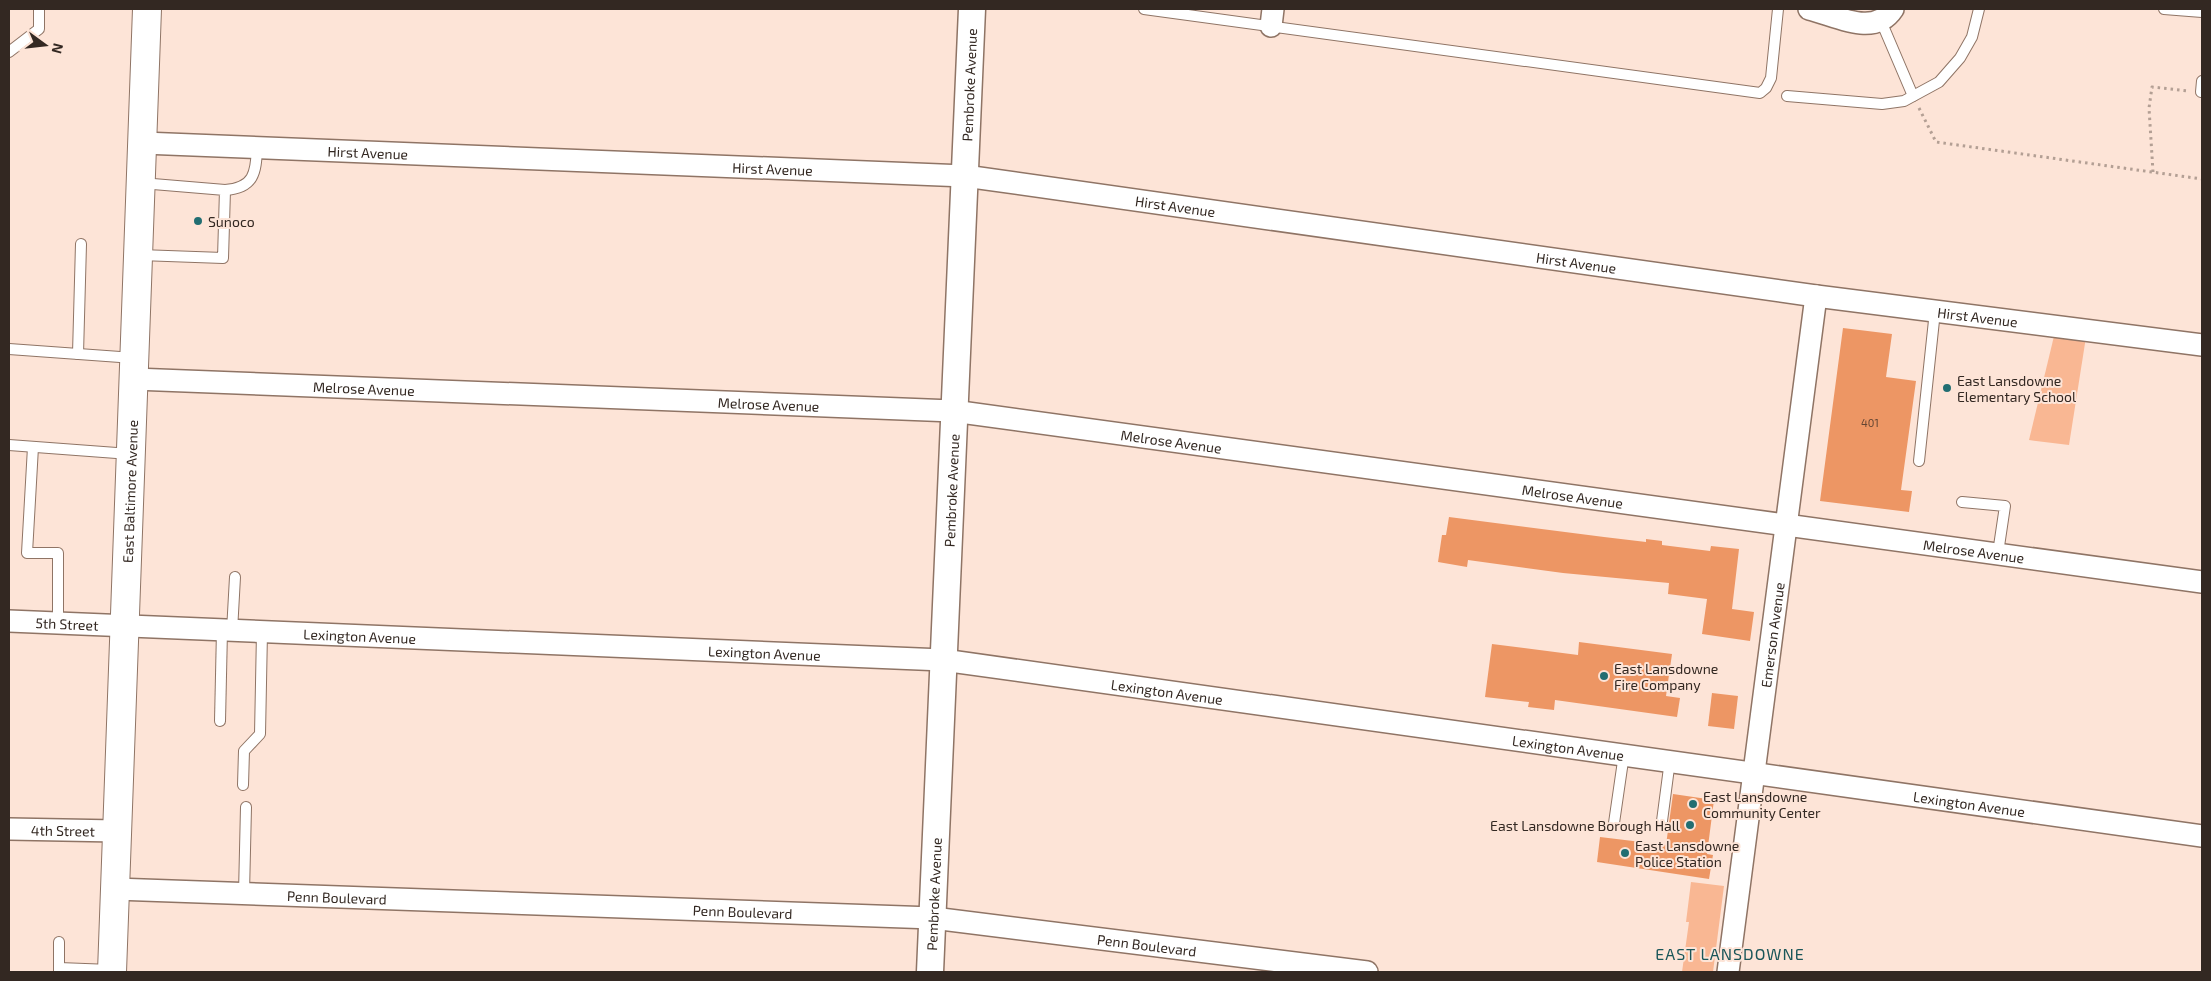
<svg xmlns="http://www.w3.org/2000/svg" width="2211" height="981" viewBox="0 0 2211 981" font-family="'Exo 2',sans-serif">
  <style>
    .green { fill: #f9b793 }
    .building { fill: #ed9664 }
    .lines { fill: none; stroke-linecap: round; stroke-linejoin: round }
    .service-casing { stroke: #8f7465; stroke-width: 12 }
    .minor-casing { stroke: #8f7465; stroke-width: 24 }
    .tertiary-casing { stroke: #8f7465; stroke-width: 29 }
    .primary-casing { stroke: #8f7465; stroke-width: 30 }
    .path { stroke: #b39f94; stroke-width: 3; stroke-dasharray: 2.5 4; stroke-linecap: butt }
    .service { stroke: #fff; stroke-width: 10 }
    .minor { stroke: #fff; stroke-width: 21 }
    .tertiary { stroke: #fff; stroke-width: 26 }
    .primary { stroke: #fff; stroke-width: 28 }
    .poi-dot { fill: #226e72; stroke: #fde4d7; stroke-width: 2 }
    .labels { text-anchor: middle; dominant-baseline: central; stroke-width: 4; stroke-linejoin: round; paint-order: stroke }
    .number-label { font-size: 11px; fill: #624432 }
    .street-label { font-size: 14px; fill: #332822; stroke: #fde4d7 }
    .poi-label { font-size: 14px; fill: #332822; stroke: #fde4d7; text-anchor: start }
    .quarter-label { font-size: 16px; letter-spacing: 1px; fill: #1a5659; stroke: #fde4d7 }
  </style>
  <rect width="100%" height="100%" fill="#fde4d7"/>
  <g class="green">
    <polygon points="2055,332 2086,337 2069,445 2029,440"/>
    <polygon points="1691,882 1724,886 1713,972 1682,972 1689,922 1686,922"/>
  </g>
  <g class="building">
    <polygon points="1843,328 1892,334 1886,377 1916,381 1901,490 1912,491 1909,512 1820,501"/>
    <polygon points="1449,517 1604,537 1646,542 1646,539 1662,541 1662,545 1710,551 1711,546 1739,549 1732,609 1754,612 1750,641 1702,634 1707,599 1668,594 1669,583 1563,573 1468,560 1467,567 1438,562 1442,535 1446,535"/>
    <polygon points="1579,642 1672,654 1666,696 1680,698 1677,717 1555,700 1554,710 1528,707 1529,702 1485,697 1492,644 1578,655"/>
    <polygon points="1712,693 1738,696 1734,729 1708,726"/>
    <polygon points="1673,794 1714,800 1707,854 1713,855 1709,879 1597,862 1600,837 1666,845"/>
  </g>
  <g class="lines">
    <g class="service-casing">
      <g id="service">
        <polyline points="1144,9 1760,93 1766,88 1771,78 1778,9"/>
        <polyline points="2164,9 2202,12"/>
        <polyline points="1881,21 1913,96"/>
        <polyline points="9,52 39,29 39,9"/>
        <polyline points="2201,92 2202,81"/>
        <polyline points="1787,96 1882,104 1904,101 1939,82 1960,58 1972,37 1979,9"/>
        <path d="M225,190C254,188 256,173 257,148"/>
        <polyline points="140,255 223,258 225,190 141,183"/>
        <polyline points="9,349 134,358"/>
        <polyline points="78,354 81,244"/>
        <polyline points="9,445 130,454"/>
        <polyline points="33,447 27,553 58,553 58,623"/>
        <polyline points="1919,461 1935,311"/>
        <polyline points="1962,502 2005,506 1998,553"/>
        <polyline points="232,631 235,577"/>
        <polyline points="220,721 222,630"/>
        <polyline points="243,785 244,751 260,734 262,632"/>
        <polyline points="1662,821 1670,760"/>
        <polyline points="1614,823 1624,754"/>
        <polyline points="244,893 246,807"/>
        <polyline points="59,968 59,942"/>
        <polyline points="59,972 59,968 111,970"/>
      </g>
    </g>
    <g class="minor-casing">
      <g id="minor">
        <path d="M1809,9C1835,15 1874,38 1893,9"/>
        <polyline points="1271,26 1273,9"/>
        <path id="s1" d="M143,143L965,176L1816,296L2202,345"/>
        <path id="s2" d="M134,379L953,411L2202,582"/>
        <path id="s3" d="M9,621L943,660L2202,836"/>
        <path id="s4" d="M9,829L117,831"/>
        <path id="s5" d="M115,889L933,918L1367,972"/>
        <path id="s6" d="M1728,972L1816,296"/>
      </g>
    </g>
    <g class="tertiary-casing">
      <g id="tertiary">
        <path id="s7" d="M930,972L972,9"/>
      </g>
    </g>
    <g class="primary-casing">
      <g id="primary">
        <path id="s8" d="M112,972L147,9"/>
      </g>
    </g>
    <g class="path">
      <polyline points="1919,108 1936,142 2202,179"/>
      <polyline points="2153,172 2149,108 2152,87 2189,91"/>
    </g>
    <use href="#service" class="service"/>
    <use href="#minor" class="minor"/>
    <use href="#tertiary" class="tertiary"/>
    <use href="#primary" class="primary"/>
  </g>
  <g class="poi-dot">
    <circle cx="198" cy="221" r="5"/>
    <circle cx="1947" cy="388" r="5"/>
    <circle cx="1604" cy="676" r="5"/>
    <circle cx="1693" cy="804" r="5"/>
    <circle cx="1690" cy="825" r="5"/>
    <circle cx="1625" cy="853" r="5"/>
  </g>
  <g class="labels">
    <g class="number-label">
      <text x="1870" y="422">401</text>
    </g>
    <g class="street-label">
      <text stroke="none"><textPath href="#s7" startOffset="888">Pembroke Avenue</textPath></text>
      <text stroke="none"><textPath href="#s1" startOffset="225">Hirst Avenue</textPath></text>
      <text stroke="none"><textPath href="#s1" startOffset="630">Hirst Avenue</textPath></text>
      <text stroke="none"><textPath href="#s1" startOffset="1035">Hirst Avenue</textPath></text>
      <text stroke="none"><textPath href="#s1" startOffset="1440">Hirst Avenue</textPath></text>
      <text stroke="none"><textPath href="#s1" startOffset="1845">Hirst Avenue</textPath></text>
      <text stroke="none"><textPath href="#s2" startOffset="230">Melrose Avenue</textPath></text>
      <text stroke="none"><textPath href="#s2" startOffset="635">Melrose Avenue</textPath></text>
      <text stroke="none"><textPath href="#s2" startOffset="1040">Melrose Avenue</textPath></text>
      <text stroke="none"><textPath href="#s8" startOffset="481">East Baltimore Avenue</textPath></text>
      <text stroke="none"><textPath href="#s7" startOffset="482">Pembroke Avenue</textPath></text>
      <text stroke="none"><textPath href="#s2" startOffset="1445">Melrose Avenue</textPath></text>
      <text stroke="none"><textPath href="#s2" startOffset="1850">Melrose Avenue</textPath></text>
      <text stroke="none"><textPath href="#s3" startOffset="58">5th Street</textPath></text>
      <text stroke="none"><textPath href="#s6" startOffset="340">Emerson Avenue</textPath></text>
      <text stroke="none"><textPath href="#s3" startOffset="351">Lexington Avenue</textPath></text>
      <text stroke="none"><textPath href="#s3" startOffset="756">Lexington Avenue</textPath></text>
      <text stroke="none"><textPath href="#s3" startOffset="1161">Lexington Avenue</textPath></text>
      <text stroke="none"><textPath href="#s3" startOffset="1566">Lexington Avenue</textPath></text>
      <text stroke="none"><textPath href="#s3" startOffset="1971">Lexington Avenue</textPath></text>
      <text stroke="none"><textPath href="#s4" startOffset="54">4th Street</textPath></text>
      <text stroke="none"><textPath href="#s7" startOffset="78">Pembroke Avenue</textPath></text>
      <text stroke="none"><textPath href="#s5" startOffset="222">Penn Boulevard</textPath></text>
      <text stroke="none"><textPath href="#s5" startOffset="628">Penn Boulevard</textPath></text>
      <text stroke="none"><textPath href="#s5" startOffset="1034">Penn Boulevard</textPath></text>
    </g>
    <g class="poi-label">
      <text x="208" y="221">Sunoco</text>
      <text x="1957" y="380">East Lansdowne<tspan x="1957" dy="16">Elementary School</tspan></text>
      <text x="1614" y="668">East Lansdowne<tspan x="1614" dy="16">Fire Company</tspan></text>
      <text x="1703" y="796">East Lansdowne<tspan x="1703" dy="16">Community Center</tspan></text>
      <text x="1680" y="825" text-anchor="end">East Lansdowne Borough Hall</text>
      <text x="1635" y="845">East Lansdowne<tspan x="1635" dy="16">Police Station</tspan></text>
    </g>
    <g class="quarter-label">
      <text x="1730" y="953">EAST LANSDOWNE</text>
    </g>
  </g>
  <rect width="2211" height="981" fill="none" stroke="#332822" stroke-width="20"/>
  <g transform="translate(45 45) rotate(105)" stroke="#fde4d7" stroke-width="4" paint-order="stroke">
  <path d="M0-4L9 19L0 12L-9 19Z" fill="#332822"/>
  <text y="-8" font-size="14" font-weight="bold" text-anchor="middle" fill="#332822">N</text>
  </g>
</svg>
